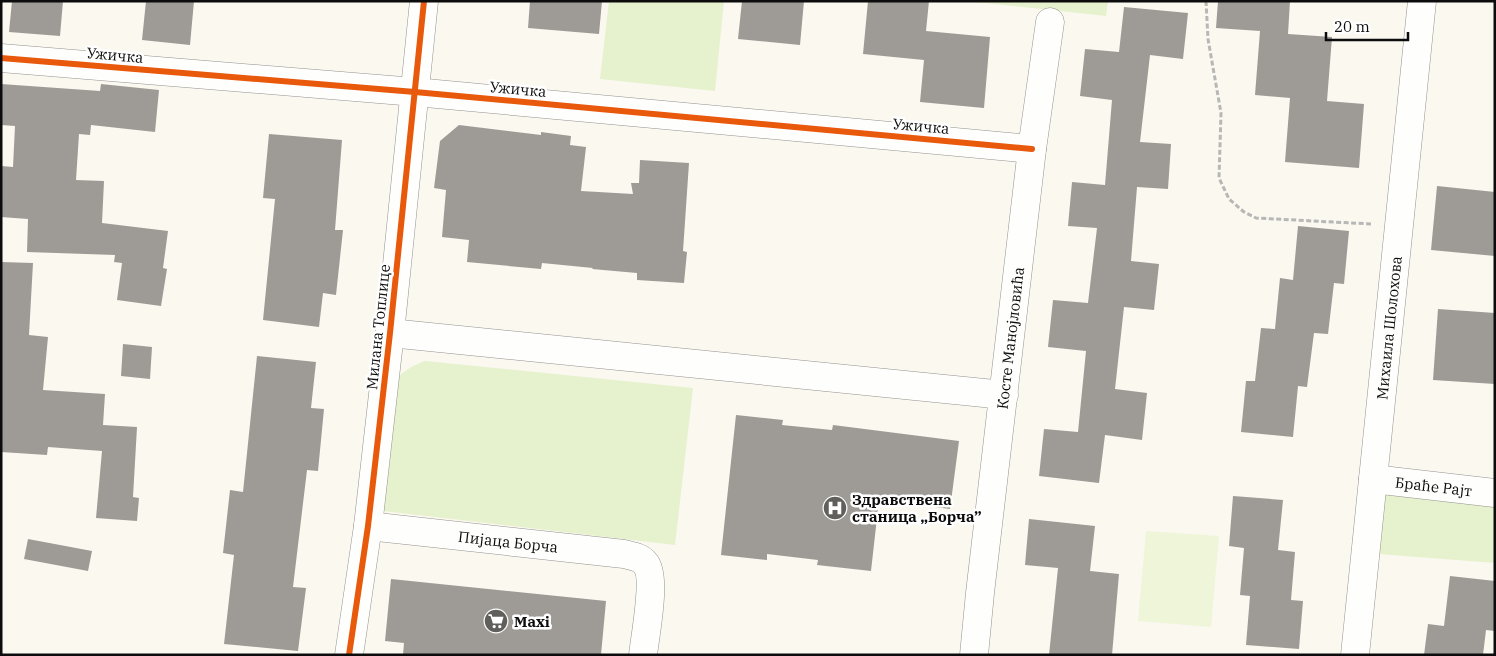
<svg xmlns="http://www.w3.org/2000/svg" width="1496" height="656" viewBox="0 0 1496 656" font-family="'IBM Plex Serif',serif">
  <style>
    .green { fill: #e6f1ce }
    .pitch { fill: #eff5d9 }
    .building { fill: #9e9a96 }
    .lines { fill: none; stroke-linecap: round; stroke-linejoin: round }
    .minor-casing { stroke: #94928f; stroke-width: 29 }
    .path { stroke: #b7b7b5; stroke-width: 3; stroke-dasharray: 5 2.5; stroke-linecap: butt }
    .minor { stroke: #fefefd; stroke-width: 28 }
    .cycleway-casing { stroke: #fff; stroke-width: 9 }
    .cycleway { stroke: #e8590c; stroke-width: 6 }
    .labels { text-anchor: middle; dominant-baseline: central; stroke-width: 5; stroke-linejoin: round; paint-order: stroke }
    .street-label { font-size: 15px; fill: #0c0c0c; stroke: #fff }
    .poi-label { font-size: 15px; font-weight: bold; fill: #0c0c0c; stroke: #fff; text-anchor: start }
  </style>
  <rect width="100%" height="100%" fill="#fbf8f0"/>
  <g class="green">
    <polygon points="609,1 724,1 715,91 600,79"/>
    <polygon points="966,1 1108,1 1106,16"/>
    <path d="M425,361L693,388L675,545L383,511L395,382C403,370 412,366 425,361Z"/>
    <polygon points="1373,479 1495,493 1495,563 1366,553"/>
  </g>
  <polygon class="pitch" points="1146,531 1219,536 1211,627 1138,621"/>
  <g class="building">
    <polygon points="12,1 63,1 60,36 9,32"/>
    <polygon points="146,1 194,1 190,45 142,40"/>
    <polygon points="530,1 602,1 599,34 528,28"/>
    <polygon points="742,1 804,1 800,45 738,39"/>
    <polygon points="868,1 929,1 926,31 990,37 984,108 920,102 924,60 863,54"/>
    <polygon points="1218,1 1290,1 1288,34 1332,37 1327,101 1364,104 1359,168 1285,162 1290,98 1255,95 1260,31 1216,28"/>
    <polygon points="1124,7 1188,13 1183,59 1150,55 1140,142 1171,144 1168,189 1137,187 1131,261 1159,264 1154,310 1124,307 1115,389 1147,393 1142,440 1105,435 1099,483 1039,476 1044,429 1078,432 1086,351 1048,347 1053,300 1088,303 1097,228 1068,226 1072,182 1105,185 1112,100 1080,96 1085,49 1119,52"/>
    <polygon points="1,84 100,91 101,84 159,90 155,132 91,125 90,135 79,134 76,180 104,181 102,223 168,231 163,268 167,269 161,306 117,300 122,263 114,262 115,255 27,252 28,219 1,217 1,166 13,167 15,126 1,125"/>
    <polygon points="459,125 541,135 541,132 571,136 570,145 586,147 581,191 633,194 631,183 639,183 640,160 689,163 683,251 687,252 684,283 637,280 637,273 592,269 593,268 542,263 541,269 467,262 469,240 442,237 446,190 434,188 440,141"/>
    <polygon points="269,134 342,140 335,230 343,230 336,295 323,293 319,327 263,320 275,199 263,198"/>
    <polygon points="1437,186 1495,192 1495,256 1431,250"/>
    <polygon points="1298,226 1349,231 1344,284 1334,283 1328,334 1314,333 1307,387 1298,386 1293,437 1241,432 1246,381 1255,381 1261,328 1275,329 1280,278 1293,280"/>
    <polygon points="1,262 33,263 29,335 48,337 43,390 105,394 103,425 137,427 133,497 139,498 137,521 96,518 102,451 48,447 47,455 1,452"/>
    <polygon points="1438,309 1495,313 1495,384 1433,380"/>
    <polygon points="123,344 152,347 150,379 121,376"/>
    <polygon points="257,356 316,362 311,408 324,409 318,471 307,470 293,587 306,588 298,651 224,644 234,555 223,553 230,490 243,492"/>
    <polygon points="736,415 783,420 782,425 832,430 833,425 959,441 950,509 879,500 871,571 817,565 818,560 767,554 767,560 721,555"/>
    <polygon points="1233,496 1283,500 1278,550 1295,552 1291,600 1303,601 1299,649 1246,645 1250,596 1240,595 1244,548 1229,546"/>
    <polygon points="1029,519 1095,526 1090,571 1119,574 1112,655 1049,655 1058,568 1025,565"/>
    <polygon points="28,539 92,551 88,571 24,559"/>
    <polygon points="1450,576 1495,581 1495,631 1486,630 1483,655 1424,655 1428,624 1444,626"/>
    <polygon points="391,579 606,601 601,655 403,655 404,643 385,641"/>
  </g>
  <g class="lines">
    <g class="minor-casing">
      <g id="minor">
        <polyline points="1,58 415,92 1032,149"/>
        <polyline points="390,333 1004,395"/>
        <path id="s1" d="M1373,479L1495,493"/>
        <path id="s2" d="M368,526L624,554C632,556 640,557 645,563C657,576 645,636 643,655"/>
        <polyline points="349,655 368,526 390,333 424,1"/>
        <path id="s3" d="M974,655L980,593L1032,149L1050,22"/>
        <path id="s4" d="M1355,655L1422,1"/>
      </g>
    </g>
    <polyline class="path" points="1206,1 1208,39 1221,113 1219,178 1229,199 1244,212 1256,218 1371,224"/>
    <use href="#minor" class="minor"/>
    <g class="cycleway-casing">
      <g id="cycleway">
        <polyline points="1,58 415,92 1032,149"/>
        <polyline points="349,655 368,526 390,333 424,1"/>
      </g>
    </g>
    <use href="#cycleway" class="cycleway"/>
  </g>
  <defs>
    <g id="hospital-disc" transform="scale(1.25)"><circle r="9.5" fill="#605f5c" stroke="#fff"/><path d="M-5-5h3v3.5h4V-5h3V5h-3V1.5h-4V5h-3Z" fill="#fff"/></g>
    <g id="supermarket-disc" transform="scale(1.25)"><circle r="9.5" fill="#605f5c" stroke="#fff"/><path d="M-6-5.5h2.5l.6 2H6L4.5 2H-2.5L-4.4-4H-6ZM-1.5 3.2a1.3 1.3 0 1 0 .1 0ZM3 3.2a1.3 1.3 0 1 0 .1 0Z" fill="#fff"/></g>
  </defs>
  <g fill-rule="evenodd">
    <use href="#hospital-disc" x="835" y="508"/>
    <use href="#supermarket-disc" x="496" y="621"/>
  </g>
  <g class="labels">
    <g class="street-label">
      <text transform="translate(115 55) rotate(5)">Ужичка</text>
      <text transform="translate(518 89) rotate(5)">Ужичка</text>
      <text transform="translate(921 126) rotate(5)">Ужичка</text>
      <text transform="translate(378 327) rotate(-84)">Милана Топлице</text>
      <text stroke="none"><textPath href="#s4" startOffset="329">Михаила Шолохова</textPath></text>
      <text stroke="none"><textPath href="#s3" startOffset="319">Косте Манојловића</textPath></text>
      <text stroke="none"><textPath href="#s1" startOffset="61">Браће Рајт</textPath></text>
      <text stroke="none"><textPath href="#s2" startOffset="141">Пијаца Борча</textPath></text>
    </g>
    <g class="poi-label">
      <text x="852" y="499">Здравствена<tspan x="852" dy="17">станица „Борча”</tspan></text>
      <text x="514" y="621">Maxi</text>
    </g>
  </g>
  <rect width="1496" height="656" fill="none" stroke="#0c0c0c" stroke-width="5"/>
  <path d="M1326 32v8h82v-8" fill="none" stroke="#0c0c0c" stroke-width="2.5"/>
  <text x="1334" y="32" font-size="15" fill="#0c0c0c" stroke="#ffffff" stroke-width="4" paint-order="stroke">20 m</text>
</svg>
